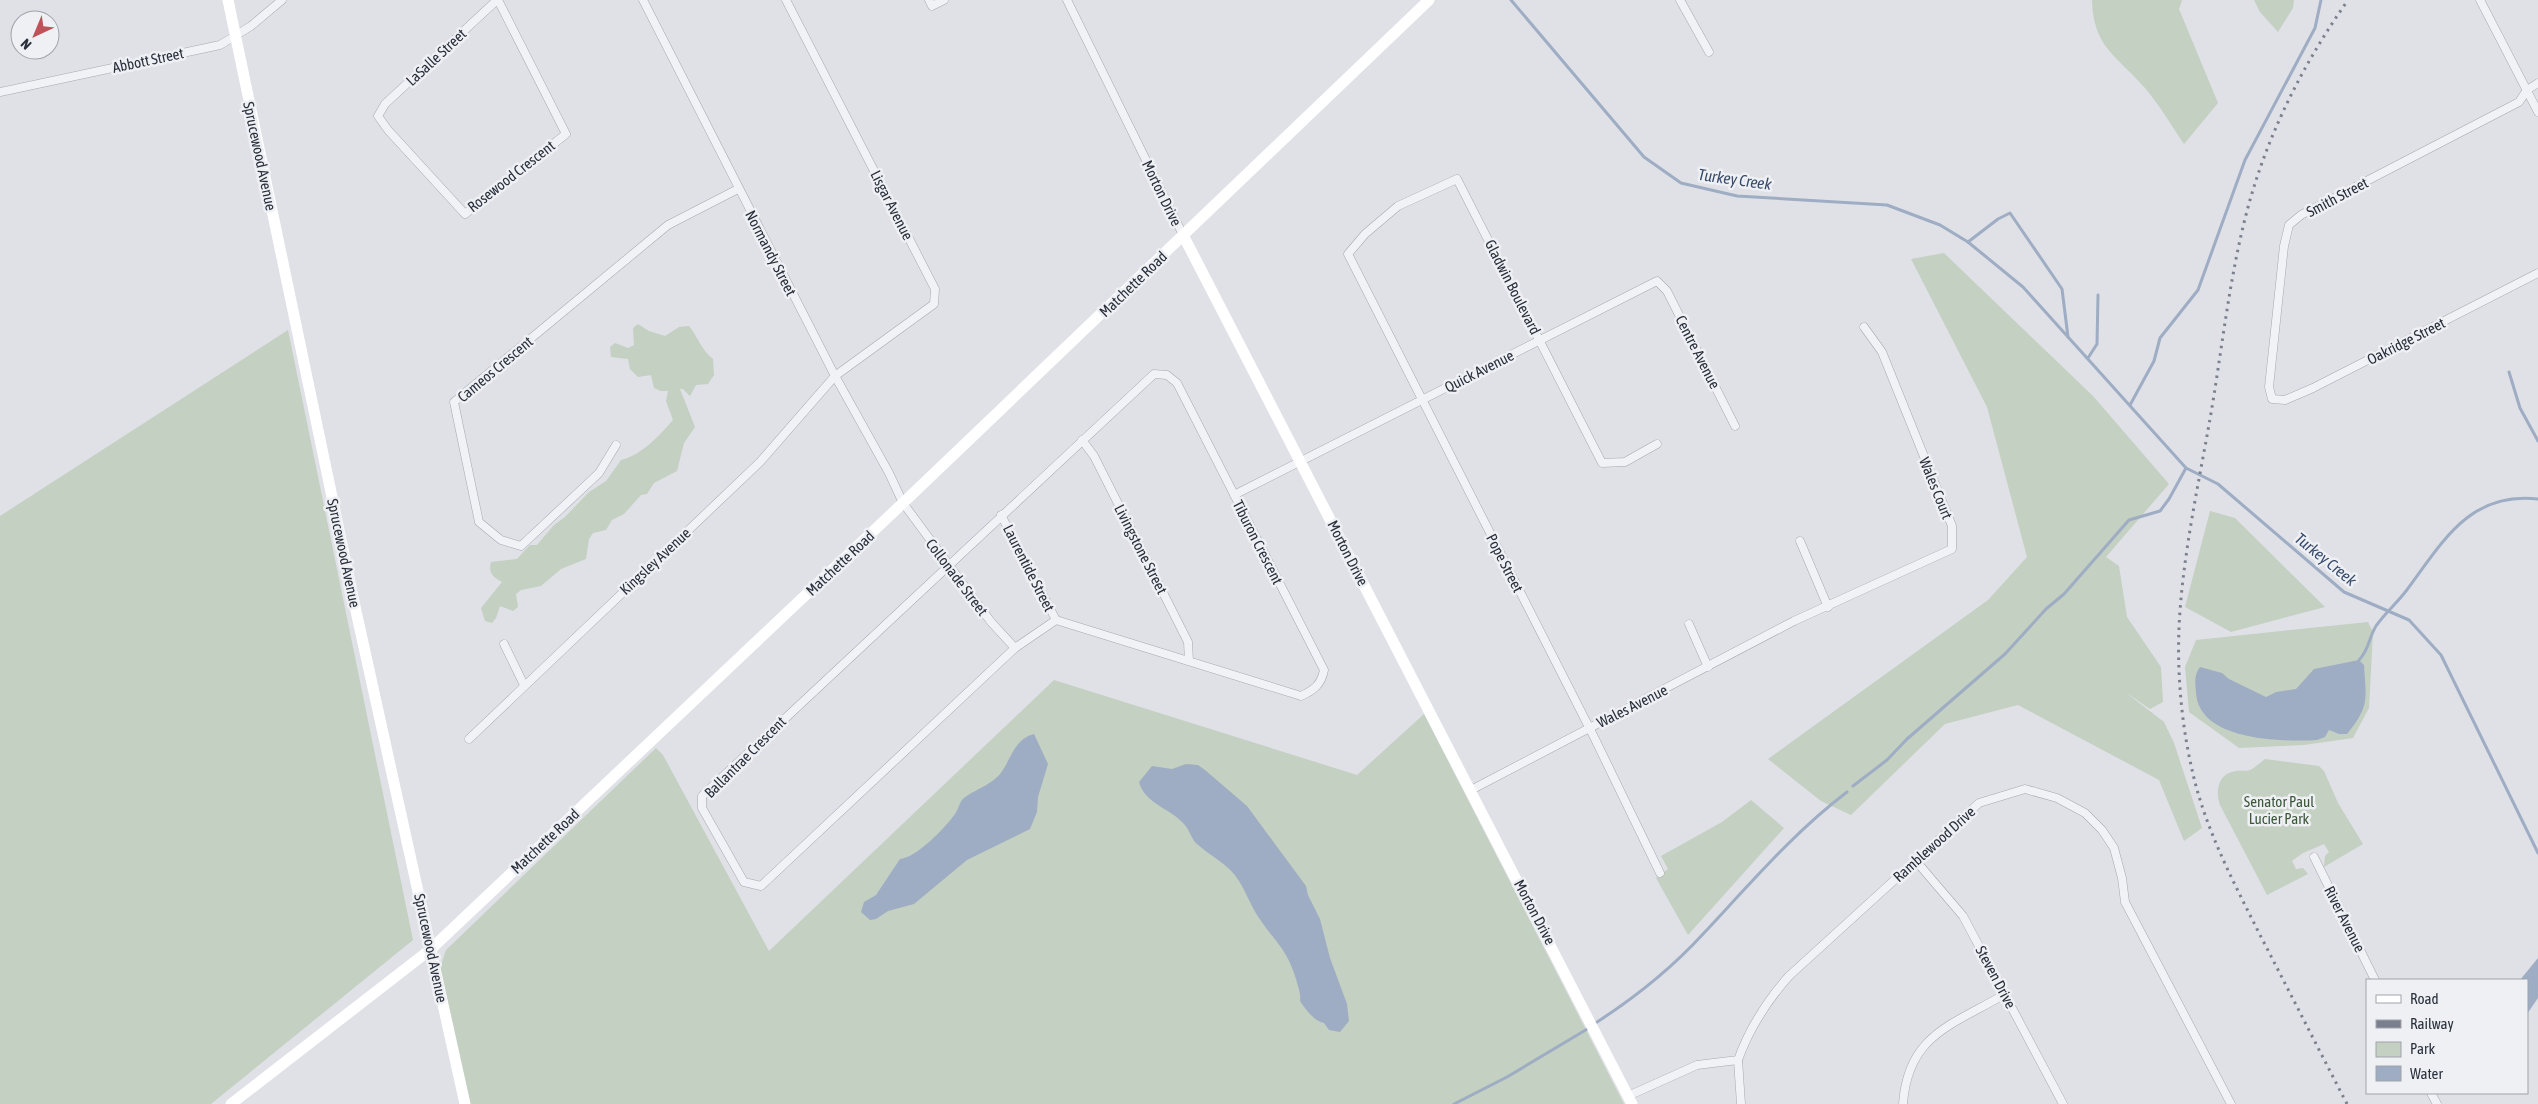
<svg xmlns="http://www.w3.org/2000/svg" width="2538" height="1104" viewBox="0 0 2538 1104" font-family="'Asap Condensed',sans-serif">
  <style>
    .green { fill: #c4d0c1 }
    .water { fill: #9eadc3 }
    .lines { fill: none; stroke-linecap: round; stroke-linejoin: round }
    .stream { stroke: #9eadc3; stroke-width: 3 }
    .street-casing { stroke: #a5a8b0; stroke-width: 9 }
    .street { stroke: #f1f2f5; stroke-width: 8 }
    .secondary { stroke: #fff; stroke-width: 11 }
    .rail { stroke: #7a808e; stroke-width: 3; stroke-dasharray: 2.5 5; stroke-linecap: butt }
    .labels { text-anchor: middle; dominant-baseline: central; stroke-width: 5; stroke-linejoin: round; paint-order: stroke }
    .street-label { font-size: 15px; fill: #2a2f3c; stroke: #eef0f4 }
    .park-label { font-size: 15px; fill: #3c5639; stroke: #eef0f4 }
    .water-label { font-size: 16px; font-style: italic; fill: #384b6b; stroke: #eef0f4 }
  </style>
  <rect width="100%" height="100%" fill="#dfe1e7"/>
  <g class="green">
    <path d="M2092,0H2182L2179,9L2218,103L2184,144C2171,125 2159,104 2144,87C2117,56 2093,47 2092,0Z"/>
    <polygon points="2254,0 2294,0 2293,8 2278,32 2260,12"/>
    <polygon points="1944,253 2093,396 2169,484 2106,557 2119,566 2127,617 2161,667 2163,702 2150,709 2125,692 2164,722 2174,743 2202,828 2184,841 2159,780 2018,705 1945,724 1851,815 1821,801 1768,759 1988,600 2027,557 1987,407 1911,259"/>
    <path d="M638,324L649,331L665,336L679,327L689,326C698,337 702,351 713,359L714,375L708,384L696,385L690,396L683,389H680L695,427L684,443L677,471L654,483L647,494L641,495L624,514L612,520L606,530L593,533L589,539L586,559L561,569L541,586L521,590L516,594L518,607L513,611L500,606L496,618L492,623L485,621L481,608L502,582C493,577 488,573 491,562L517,559L530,545H537L554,525L565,517L589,492L606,481L621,460C642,455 659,436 673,420L666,401L668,391H661L654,388L651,375L638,377L630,369L628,359L611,357L610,347L615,343L628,348L634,345L633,328Z"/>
    <polygon points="288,330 413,940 211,1104 0,1104 0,516"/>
    <polygon points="2210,511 2235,518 2325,607 2231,632 2185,607"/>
    <polygon points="2368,622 2373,632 2369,708 2353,738 2304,745 2239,748 2189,712 2185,667 2196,640"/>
    <polygon points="1054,680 1357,775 1424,714 1624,1104 469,1104 440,968 446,950 656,748 663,755 769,951"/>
    <path d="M2265,759L2319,766L2324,771L2338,803L2363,844L2324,867L2325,856L2329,852L2324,844L2303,853L2292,861L2296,869L2303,868L2308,874L2267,895L2220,805C2215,791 2218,773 2236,771C2242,770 2247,772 2252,769C2257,766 2261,762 2265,759Z"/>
    <polygon points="1751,800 1784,828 1688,935 1656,878 1668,869 1661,856 1722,822"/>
  </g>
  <g class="water">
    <path d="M2359,660L2364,665C2366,699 2370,706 2347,734H2339L2329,730L2325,737L2317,740C2282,742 2198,741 2196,692C2195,682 2194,675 2200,667L2222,673L2229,679L2266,697L2276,692L2296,689L2314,669Z"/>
    <path d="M1034,734L1048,764L1038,797L1037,812L1030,829L967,860L914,904L888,911L876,919L870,920L861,912L864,902L876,895L900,859C916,858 945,828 955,814C958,810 959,804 962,800C969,792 990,786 1000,774C1011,760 1014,739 1034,734Z"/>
    <path d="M1186,764L1198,765L1205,770L1247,806L1306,886L1308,895L1320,919L1330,958L1347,1004L1349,1021L1340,1032L1329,1030L1324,1023C1314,1021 1306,1010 1300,1001C1301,993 1298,987 1296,979C1287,949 1275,942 1259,918C1251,906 1246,892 1239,881C1229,864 1210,856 1197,844C1191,839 1190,830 1184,824C1170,808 1145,804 1139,782L1152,766L1172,769Z"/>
    <polygon points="2538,958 2538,998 2527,1014 2527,980 2520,980"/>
  </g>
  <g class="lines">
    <g class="stream">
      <polyline points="1511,0 1644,157 1681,183 1737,196 1887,205 1940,225 1968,242 2023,287 2186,468 2218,484 2344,592 2409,620 2441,655 2538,853"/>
      <polyline points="1968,242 1998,219 2010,213 2062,289 2068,337"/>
      <polyline points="2088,358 2097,344 2098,295"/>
      <polyline points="2509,372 2520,408 2538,441"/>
      <polyline points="2130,405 2154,361 2160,338 2198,290 2245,160 2315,28 2321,0"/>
      <path d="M2359,660C2369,650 2369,637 2376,626C2384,614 2397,603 2406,591C2442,543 2469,491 2538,499"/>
      <polyline points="1853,786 1887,760 1907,739 2005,654 2046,609 2064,594 2129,520 2160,511 2169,499 2186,468"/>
      <path d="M1594,1024C1633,999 1671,969 1703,934C1749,885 1793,833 1847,792"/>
      <polyline points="1454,1104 1507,1077 1589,1028"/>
    </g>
    <g class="street-casing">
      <g id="street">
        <polyline points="497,0 385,104 378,116 388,130 465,214 566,134 498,0"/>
        <polyline points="643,0 835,376 889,473 903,503 991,622 1015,648"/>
        <polyline points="929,0 932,6 944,0"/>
        <polyline points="1067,0 1183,235"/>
        <polyline points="1680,0 1709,52"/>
        <polyline points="2480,0 2538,112"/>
        <polyline points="2538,83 2527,90 2519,102 2301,215 2289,225 2284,246 2269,387 2272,399 2285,400 2313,388 2538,273"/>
        <polyline points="0,92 220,45 251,26 282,0"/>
        <path d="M1154,374L1167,375L1177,383L1324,670C1321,685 1314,690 1301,696L1056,620L1015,648L761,886L744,882L702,808V796Z"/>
        <polyline points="1082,440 1094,456 1188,642 1189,661"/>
        <polyline points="1657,444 1625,462 1602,463 1457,179 1398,206 1365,234 1348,254 1594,737 1660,873"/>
        <polyline points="616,445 599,473 521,546 501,540 479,522 454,402 668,225 738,189"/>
        <polyline points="1234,495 1657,281 1667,291 1735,426"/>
        <polyline points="1001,515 1056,620"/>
        <polyline points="1800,541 1828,607"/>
        <polyline points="1689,624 1708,667"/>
        <polyline points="504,644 524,685"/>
        <polyline points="469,739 760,462 835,376 934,304 935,289 786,0"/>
        <polyline points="1471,790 1794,621 1952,549 1952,526 1882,352 1864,327"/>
        <polyline points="2314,857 2375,980"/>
        <polyline points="1916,861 1963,916 2063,1104"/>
        <polyline points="1738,1060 1741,1104"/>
        <polyline points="2431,1093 2437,1104"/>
        <path d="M1628,1096L1697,1065L1738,1060C1749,1029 1767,1001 1789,976L1979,803L2025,789L2057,798L2085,813L2102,830L2114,848L2122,878L2125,902L2231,1104"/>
        <path d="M1903,1104C1908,1034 1953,1025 2005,994"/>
      </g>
    </g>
    <use href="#street" class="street"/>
    <g class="secondary">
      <polyline points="228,0 354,602 465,1104"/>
      <polyline points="1183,235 1632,1104"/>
      <polyline points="231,1104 431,949 903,503 1429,0"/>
    </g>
    <path class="rail" d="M2347,1104C2317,1046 2288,989 2258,931C2233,881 2206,830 2193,774C2182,728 2177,676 2179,628C2182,559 2198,487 2210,419C2222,350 2229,279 2247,211C2267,135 2303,64 2348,0"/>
  </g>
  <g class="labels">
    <g class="street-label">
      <text transform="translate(436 57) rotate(-43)">LaSalle Street</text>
      <text transform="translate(148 60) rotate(-12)">Abbott Street</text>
      <text transform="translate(260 156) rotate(78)">Sprucewood Avenue</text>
      <text transform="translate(511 176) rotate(-38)">Rosewood Crescent</text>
      <text transform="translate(1162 193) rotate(64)">Morton Drive</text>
      <text transform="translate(2337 197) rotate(-28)">Smith Street</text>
      <text transform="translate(892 205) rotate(63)">Lisgar Avenue</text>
      <text transform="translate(771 253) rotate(63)">Normandy Street</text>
      <text transform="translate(1133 284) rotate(-44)">Matchette Road</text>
      <text transform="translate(1513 287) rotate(63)">Gladwin Boulevard</text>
      <text transform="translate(2406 341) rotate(-27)">Oakridge Street</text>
      <text transform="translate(1698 352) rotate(63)">Centre Avenue</text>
      <text transform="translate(495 369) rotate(-40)">Cameos Crescent</text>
      <text transform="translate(1479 371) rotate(-27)">Quick Avenue</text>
      <text transform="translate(1936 488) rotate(68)">Wales Court</text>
      <text transform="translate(1258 542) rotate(63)">Tiburon Crescent</text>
      <text transform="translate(1141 549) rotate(63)">Livingstone Street</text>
      <text transform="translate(344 553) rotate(78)">Sprucewood Avenue</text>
      <text transform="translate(1348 553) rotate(63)">Morton Drive</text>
      <text transform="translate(655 561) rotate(-43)">Kingsley Avenue</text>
      <text transform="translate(840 563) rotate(-43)">Matchette Road</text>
      <text transform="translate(1505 563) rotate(63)">Pope Street</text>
      <text transform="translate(1029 568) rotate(63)">Laurentide Street</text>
      <text transform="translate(957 577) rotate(53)">Collonade Street</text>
      <text transform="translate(1632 706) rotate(-27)">Wales Avenue</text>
      <text transform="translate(745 757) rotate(-45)">Ballantrae Crescent</text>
      <text transform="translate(545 841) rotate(-43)">Matchette Road</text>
      <text transform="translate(1934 844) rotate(-42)">Ramblewood Drive</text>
      <text transform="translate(1535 912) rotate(62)">Morton Drive</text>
      <text transform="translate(2345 919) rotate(63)">River Avenue</text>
      <text transform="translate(431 948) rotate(78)">Sprucewood Avenue</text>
      <text transform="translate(1996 977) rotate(62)">Steven Drive</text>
    </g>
    <g class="park-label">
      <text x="2279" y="801">Senator Paul<tspan x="2279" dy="17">Lucier Park</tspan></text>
    </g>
    <g class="water-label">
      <text transform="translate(1735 179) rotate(8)">Turkey Creek</text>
      <text transform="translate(2326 559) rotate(39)">Turkey Creek</text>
    </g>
  </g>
  <rect x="2366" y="979" width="162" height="115" fill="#eef0f4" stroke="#a0a3aa"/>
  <rect x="2376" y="995" width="25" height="8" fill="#ffffff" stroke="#a0a3aa"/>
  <text x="2410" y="1004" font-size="15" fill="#2a2f3c">Road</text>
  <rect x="2376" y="1020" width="25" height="8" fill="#7a808e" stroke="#a0a3aa"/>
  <text x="2410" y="1029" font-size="15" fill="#2a2f3c">Railway</text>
  <rect x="2376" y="1042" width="25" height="15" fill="#c4d0c1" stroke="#a0a3aa"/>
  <text x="2410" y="1054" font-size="15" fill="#2a2f3c">Park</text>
  <rect x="2376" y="1066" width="25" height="15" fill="#9eadc3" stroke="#a0a3aa"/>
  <text x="2410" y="1079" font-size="15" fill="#2a2f3c">Water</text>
  <g transform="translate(35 35) rotate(224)"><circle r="24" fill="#eef0f4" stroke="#a0a3aa"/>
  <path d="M0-4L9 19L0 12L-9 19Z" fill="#bf5158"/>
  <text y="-8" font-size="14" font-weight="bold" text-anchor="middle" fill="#2a2f3c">N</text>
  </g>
</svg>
